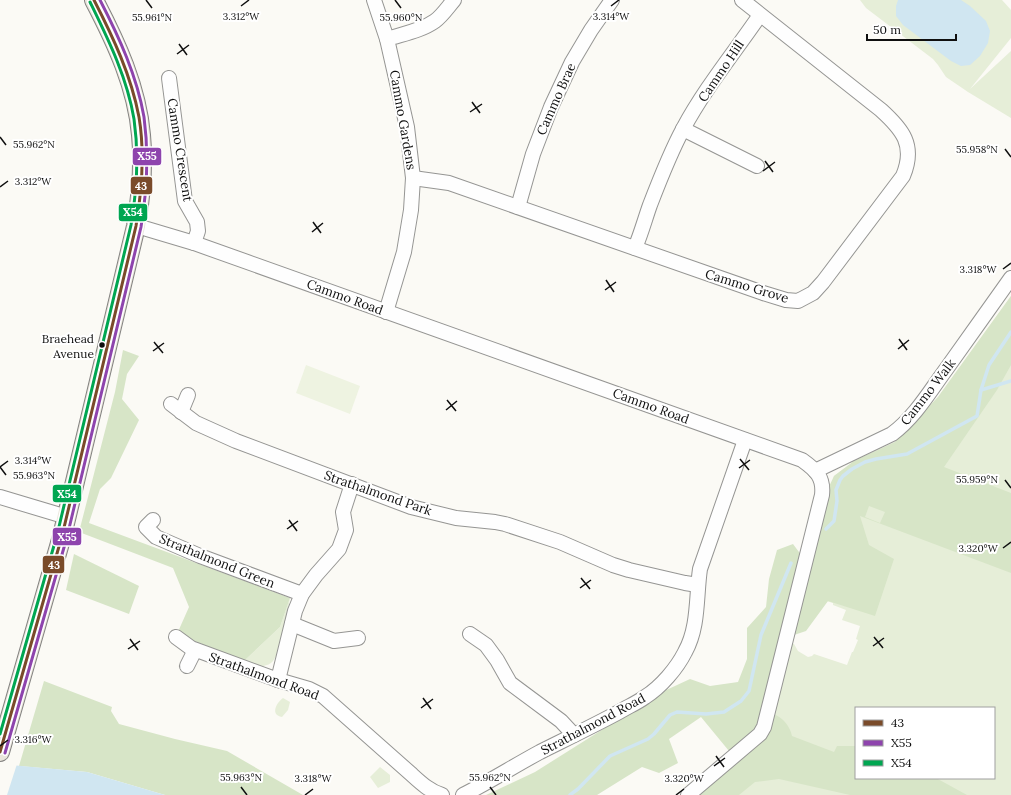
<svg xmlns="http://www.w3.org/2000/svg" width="1011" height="795" viewBox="0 0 1011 795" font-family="Lora,serif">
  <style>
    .green { fill: #e6eed8; fill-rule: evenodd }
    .forest { fill: #d7e5c7; fill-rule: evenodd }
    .pitch { fill: #eef3e1 }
    .water { fill: #d0e6f1 }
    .pier { fill: #fbfaf5 }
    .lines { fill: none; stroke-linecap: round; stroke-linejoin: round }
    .stream { stroke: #d0e6f1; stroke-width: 3.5 }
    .minor-casing { stroke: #959593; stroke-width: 16 }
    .major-casing { stroke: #838280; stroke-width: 20 }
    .minor { stroke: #fefefe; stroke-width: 14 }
    .major { stroke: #eae6dc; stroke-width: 18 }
    .bus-1-casing { stroke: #fff; stroke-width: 6 }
    .bus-2-casing { stroke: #fff; stroke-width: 6 }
    .bus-3-casing { stroke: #fff; stroke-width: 6 }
    .bus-1 { stroke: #7a4b2a; stroke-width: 3 }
    .bus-2 { stroke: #8e44ad; stroke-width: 3 }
    .bus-3 { stroke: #00a651; stroke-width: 3 }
    .ticks { fill: none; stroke: #0f0f0f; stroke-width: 1.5 }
    .bus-dot { fill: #0f0f0f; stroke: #fff; stroke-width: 1.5 }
    .labels { text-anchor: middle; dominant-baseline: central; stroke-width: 4; stroke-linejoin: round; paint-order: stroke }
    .bus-label { font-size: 12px; fill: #0f0f0f; stroke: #fff; text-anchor: end }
    .street-label { font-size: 13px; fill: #0f0f0f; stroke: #fff }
    .ticks-label { font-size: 10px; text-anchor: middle; fill: #0f0f0f; stroke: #fff; stroke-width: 4; stroke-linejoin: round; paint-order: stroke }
    .line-badge { stroke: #fff; stroke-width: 1.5 }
    .badge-label { font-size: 11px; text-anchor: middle; font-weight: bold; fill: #fff }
  </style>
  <rect width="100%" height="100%" fill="#fbfaf5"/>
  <g class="green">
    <polygon points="860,0 1002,0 1011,10 1011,38 970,89 1011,51 1011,118 968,92 946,77 938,65 933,59 866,8"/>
    <path d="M1011,296V795H699L767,737L774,714L792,643L794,644L798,651L808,657L812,656L814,654L847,665L852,652H853L858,640L856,639L860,626L842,620L846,610L833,605V603L803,594L834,476L854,461L895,442L938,397ZM856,708H994V778H856Z"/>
    <path d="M290,598C288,611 280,658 271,663C262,669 253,665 244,661L280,627Z"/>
    <path d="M283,698L290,702L288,710L282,717C270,715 276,703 283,698Z"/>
    <polygon points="380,767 390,775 390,782 378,788 370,777"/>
  </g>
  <g class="forest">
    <path d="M1011,296V365L997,390L944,467L1011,493V573L860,516L869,545L894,559L875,616L828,601L806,631L794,635L826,493L834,476L854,461L895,442L938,397ZM869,506L885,512L880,523L865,517Z"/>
    <polygon points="123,350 139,356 127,374 122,399 139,420 111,478 100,489 89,523 290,598 280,627 244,661 177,634 189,607 173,568 79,532 115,392"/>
    <polygon points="793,544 802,556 757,730 745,744 729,751 701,717 669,739 678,763 659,773 642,767 597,795 486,795 535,772 662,692 690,679 710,686 738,682 747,659 747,628 766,607 769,579 777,550"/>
    <polygon points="74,554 139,586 129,614 66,590"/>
    <polygon points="44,681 112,707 111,711 119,724 175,739 227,751 303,795 165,795 87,772 19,766"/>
    <path d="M774,714C783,718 790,726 792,736L834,752L837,746H856V778H936L967,795H850L779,779L755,782L739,795H699L767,737Z"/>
  </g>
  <polygon class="pitch" points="306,365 360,386 350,414 296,393"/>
  <g class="water">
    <polygon points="898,0 961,0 970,6 986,21 990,31 988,43 980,56 970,65 961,66 951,61 903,25 896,16 896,6"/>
    <polygon points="0,764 87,772 165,795 0,795"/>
  </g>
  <polygon class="pier" points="0,762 17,764 7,795 0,795"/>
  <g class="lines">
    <g class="stream">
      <polyline points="981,390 1011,381"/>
      <polyline points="826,529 834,521 837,501 836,490 840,480 843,476 852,469 865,462 876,459 907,454 977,416 981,390 989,365 1011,332"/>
      <polyline points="570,795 578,789 610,756 648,739 654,734 670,715 677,712 706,714 724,712 741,701 749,691 761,635 791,563"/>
    </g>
    <g class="minor-casing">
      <g id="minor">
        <polyline points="374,0 387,39 407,127 413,178 411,210 404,252 386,312"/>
        <path d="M387,39C402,34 421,31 435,21C442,16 448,7 454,0"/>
        <polyline points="169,78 185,201 197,222 198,231 194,243"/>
        <polyline points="683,129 757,166"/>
        <path d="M413,178L449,183L763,293L786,300L798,301L813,293L823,282L903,176C916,145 902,129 881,110L742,0"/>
        <polyline points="518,207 533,154 551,107 572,62 591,30 612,0"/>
        <path d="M136,226L147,229L194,243L802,460C816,470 824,477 822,495L764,727L760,734L688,795"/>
        <path d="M635,248C641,234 645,219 650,205C660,179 670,153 683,129C705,88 734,53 760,15"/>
        <polyline points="171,404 196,423 236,441 411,507 456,518 495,522 505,524 560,542 613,565 629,570 685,583 698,585"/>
        <polyline points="181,412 188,395"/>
        <path d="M815,471L892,434C915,417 930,391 947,368C968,338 990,308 1011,278"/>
        <polyline points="0,497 67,517"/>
        <polyline points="153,520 146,527 156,537 200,556 302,594"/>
        <polyline points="292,624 334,641 358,638"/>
        <polyline points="470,634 486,645 497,660 510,683 561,721 574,735"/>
        <path d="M176,637L191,648L278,680L309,689L323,696L410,773C420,782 429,791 442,795"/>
        <polyline points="187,666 195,650"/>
        <polyline points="278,680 295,611 302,594 316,575 339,549 346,530 343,512 352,484"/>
        <path d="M463,795C489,782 514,766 540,752C566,739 593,726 619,712C627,707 637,703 645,697C661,687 677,668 685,652C699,627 696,596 700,569L745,440"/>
      </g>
    </g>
    <g class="major-casing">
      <path id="major" d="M0,752L62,536L136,226C141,196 144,166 141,135C137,87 116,42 94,0"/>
    </g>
    <use href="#minor" class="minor"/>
    <use href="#major" class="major"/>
    <g class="bus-1-casing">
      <path id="bus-1" d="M0,752L62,536L136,226C142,190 145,153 139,117C131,75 113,37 94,0"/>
    </g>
    <g class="bus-2-casing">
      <path id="bus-2" d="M5,753L67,537L141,227C147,191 149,154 144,117C137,76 119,37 100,0"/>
    </g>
    <g class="bus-3-casing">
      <path id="bus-3" d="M0,734L57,535L131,225C137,190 139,154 134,119C127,77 108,39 90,2"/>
    </g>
    <use href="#bus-1" class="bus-1"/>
    <use href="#bus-2" class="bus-2"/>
    <use href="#bus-3" class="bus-3"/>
  </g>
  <path class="ticks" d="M146,0L152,8M395,0L401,8M241,6L249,0M611,6L619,0M179,44L187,55M177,54L189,45M472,102L480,113M470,112L482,104M0,137L6,145M1005,149L1011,157M765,161L773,172M763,171L775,162M0,187L8,181M313,222L321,233M312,232L323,223M1003,269L1011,263M606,280L614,292M605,290L616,282M899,339L907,350M154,342L163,353M898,349L909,340M153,351L164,343M447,400L456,411M446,410L457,401M740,459L749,470M0,467L8,461M0,467L6,475M739,468L750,460M1005,480L1011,488M289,520L297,531M287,529L298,521M1003,548L1011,542M581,578L590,589M580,588L591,580M874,637L883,648M130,639L138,650M873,646L884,638M128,649L140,641M423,698L431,709M421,708L433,699M0,746L8,740M716,756L724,767M714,766L725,758M241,787L247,795M490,787L496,795M305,795L313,789M676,795L684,789"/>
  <circle class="bus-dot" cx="102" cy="345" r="3.5"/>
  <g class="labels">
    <g class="bus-label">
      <text x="94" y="338">Braehead<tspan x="94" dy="15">Avenue</tspan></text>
    </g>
    <g class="street-label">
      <text transform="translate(721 71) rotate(-56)">Cammo Hill</text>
      <text transform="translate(556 99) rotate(-66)">Cammo Brae</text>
      <text transform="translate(403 120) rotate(80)">Cammo Gardens</text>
      <text transform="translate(180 150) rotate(81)">Cammo Crescent</text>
      <text transform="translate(747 286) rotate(17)">Cammo Grove</text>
      <text transform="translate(345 297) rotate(20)">Cammo Road</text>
      <text transform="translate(928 392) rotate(-52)">Cammo Walk</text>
      <text transform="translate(651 406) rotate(20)">Cammo Road</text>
      <text transform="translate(378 493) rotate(19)">Strathalmond Park</text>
      <text transform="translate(217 561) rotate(22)">Strathalmond Green</text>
      <text transform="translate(264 676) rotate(20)">Strathalmond Road</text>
      <text transform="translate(593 724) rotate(-28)">Strathalmond Road</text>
    </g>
  </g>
  <g class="ticks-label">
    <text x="241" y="20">3.312°W</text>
    <text x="611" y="20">3.314°W</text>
    <text x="152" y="21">55.961°N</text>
    <text x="401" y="21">55.960°N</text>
    <text x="34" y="148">55.962°N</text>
    <text x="977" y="153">55.958°N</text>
    <text x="33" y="185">3.312°W</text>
    <text x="978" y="273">3.318°W</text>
    <text x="33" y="464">3.314°W</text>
    <text x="34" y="479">55.963°N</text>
    <text x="977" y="483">55.959°N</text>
    <text x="978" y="552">3.320°W</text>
    <text x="33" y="743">3.316°W</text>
    <text x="241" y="781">55.963°N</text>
    <text x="490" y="781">55.962°N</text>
    <text x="313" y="782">3.318°W</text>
    <text x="684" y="782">3.320°W</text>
  </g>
  <g class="line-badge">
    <rect x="132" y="147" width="30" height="19" rx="4" fill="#8e44ad"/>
    <rect x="130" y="176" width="23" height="19" rx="4" fill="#7a4b2a"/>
    <rect x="118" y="203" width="30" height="19" rx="4" fill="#00a651"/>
    <rect x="52" y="484" width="30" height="19" rx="4" fill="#00a651"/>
    <rect x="52" y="527" width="30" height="19" rx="4" fill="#8e44ad"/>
    <rect x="42" y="555" width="23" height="19" rx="4" fill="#7a4b2a"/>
  </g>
  <g class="badge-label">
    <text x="147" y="160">X55</text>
    <text x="141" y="190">43</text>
    <text x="133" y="216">X54</text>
    <text x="67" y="498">X54</text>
    <text x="67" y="541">X55</text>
    <text x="54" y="569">43</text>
  </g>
  <rect x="855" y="707" width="140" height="72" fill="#ffffff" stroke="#9f9f9f"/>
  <rect x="863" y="720" width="20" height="6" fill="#7a4b2a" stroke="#9f9f9f"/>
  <text x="891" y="727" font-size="12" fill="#0f0f0f">43</text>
  <rect x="863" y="740" width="20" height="6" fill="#8e44ad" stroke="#9f9f9f"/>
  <text x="891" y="747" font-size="12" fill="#0f0f0f">X55</text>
  <rect x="863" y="760" width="20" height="6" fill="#00a651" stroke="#9f9f9f"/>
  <text x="891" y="767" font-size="12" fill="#0f0f0f">X54</text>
  <path d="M867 34v6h89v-6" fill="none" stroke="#0f0f0f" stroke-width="2"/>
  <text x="873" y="34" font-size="12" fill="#0f0f0f" stroke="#ffffff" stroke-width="3" paint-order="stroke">50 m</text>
</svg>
